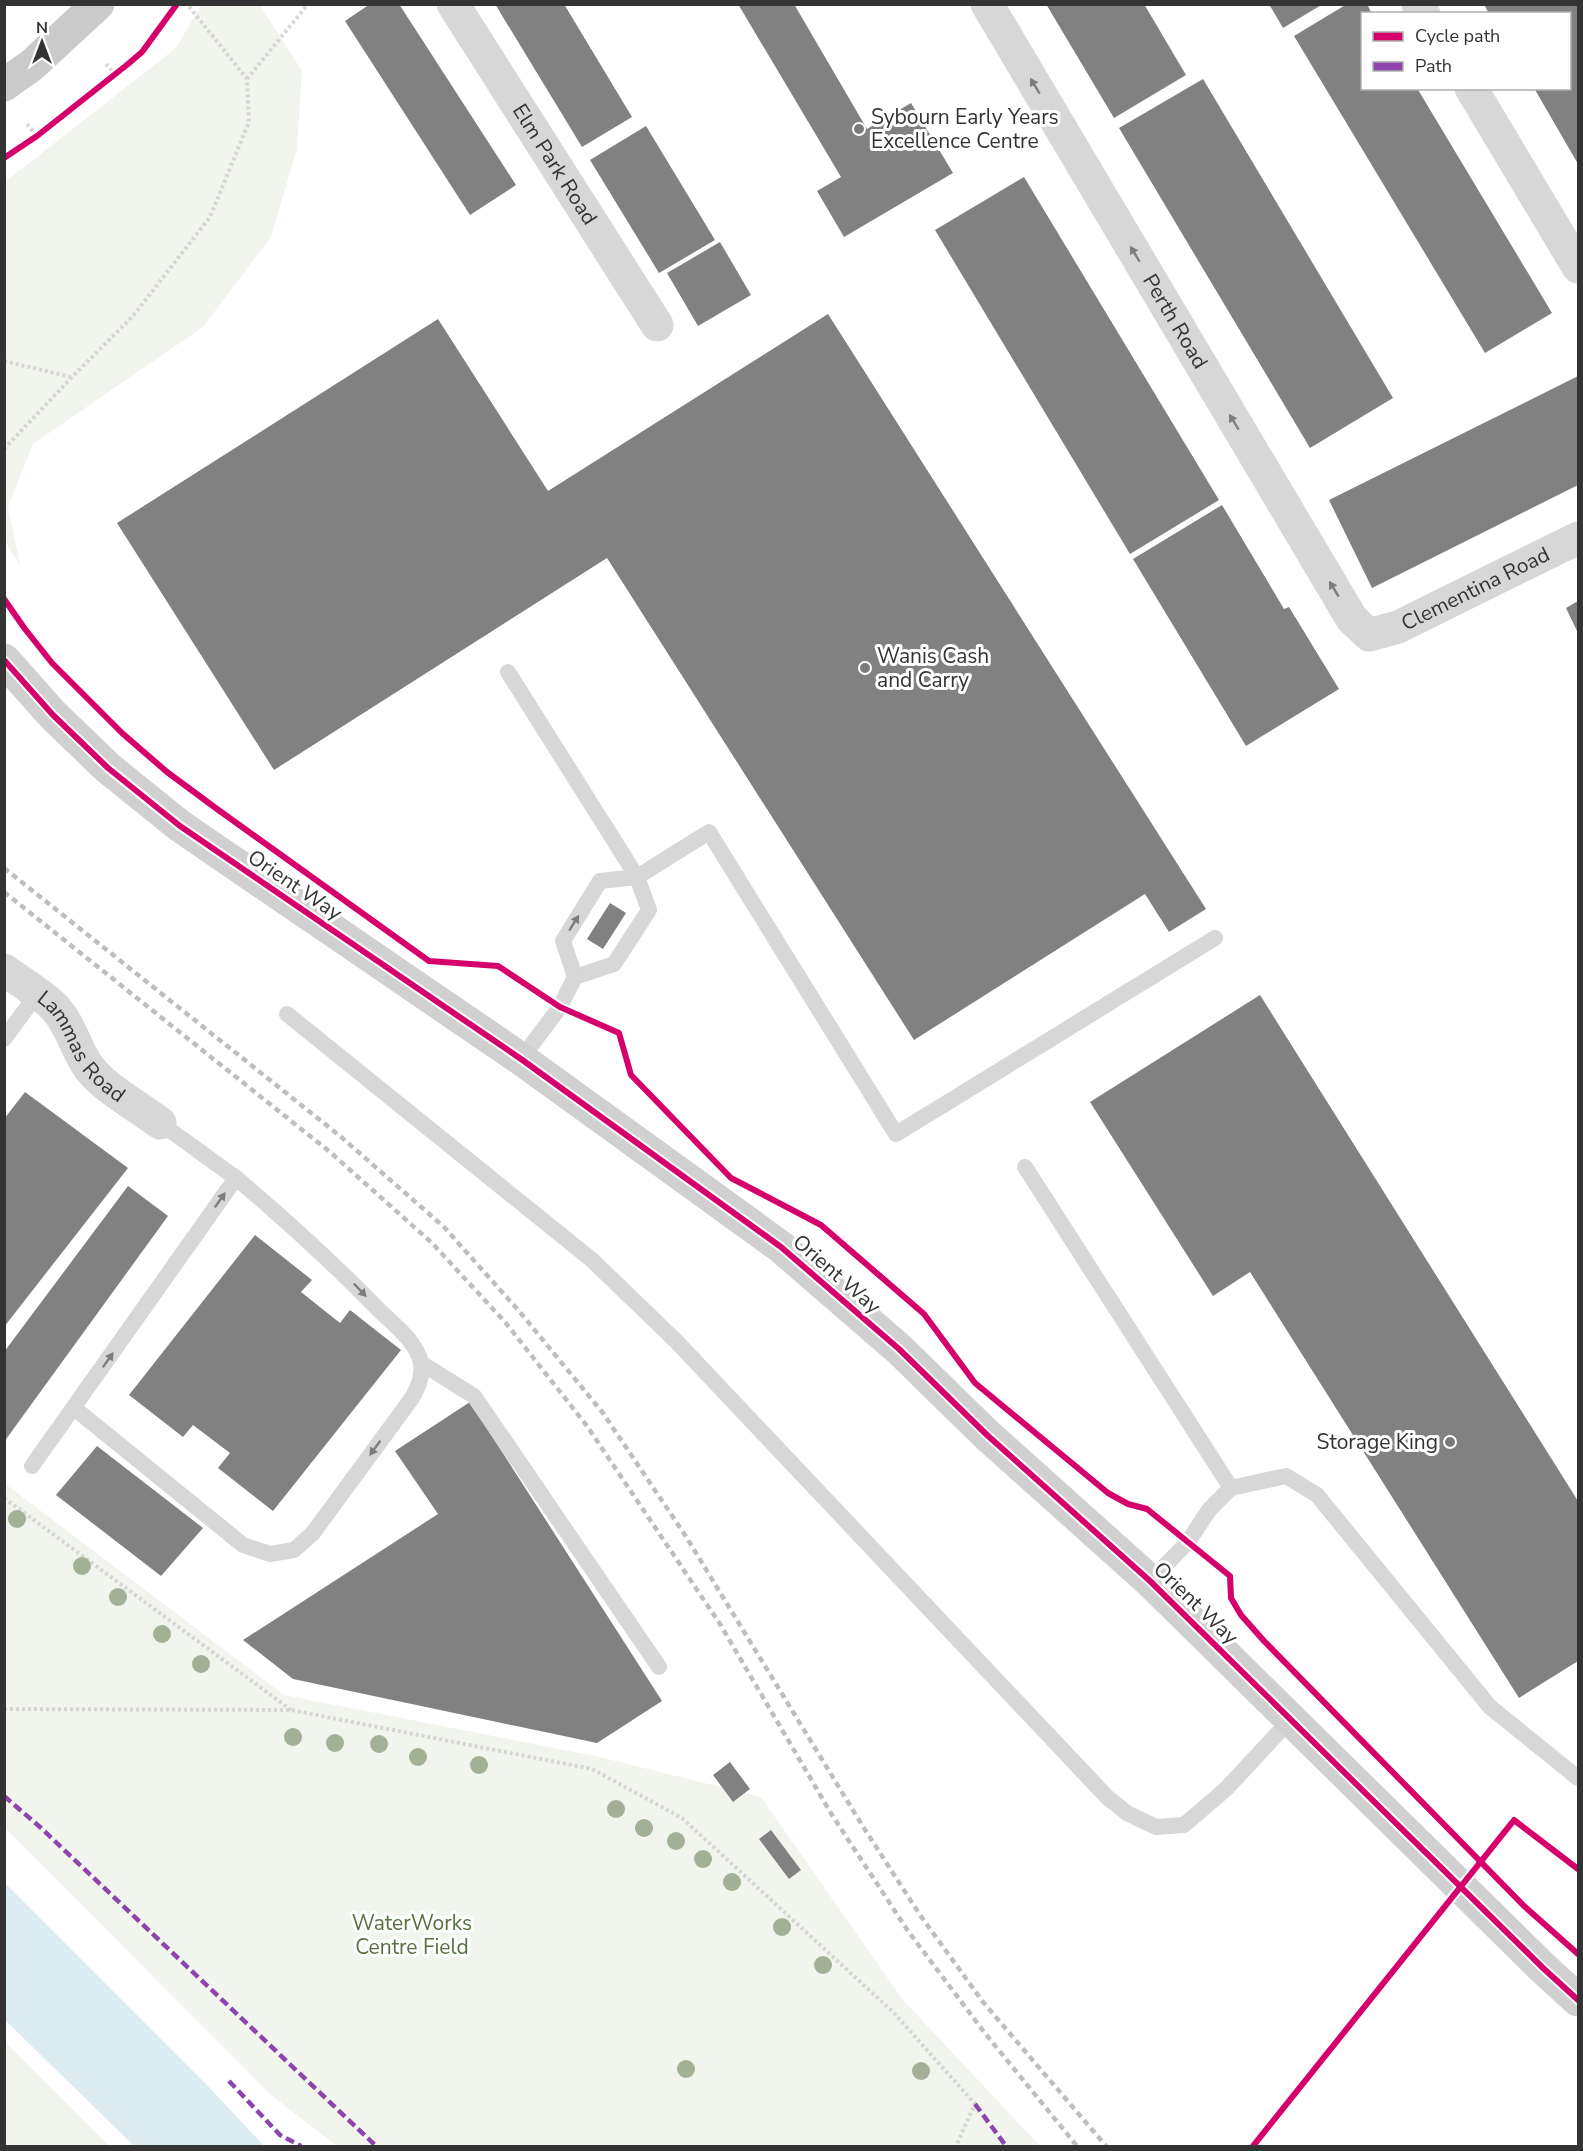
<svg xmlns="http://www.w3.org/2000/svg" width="1583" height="2151" viewBox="0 0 1583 2151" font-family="'Nunito Sans',sans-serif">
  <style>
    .green { fill: #f1f5ed }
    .water { fill: #ddebf3 }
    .building { fill: #818181 }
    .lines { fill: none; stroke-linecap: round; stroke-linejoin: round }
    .path { stroke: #d6d6d6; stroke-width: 4; stroke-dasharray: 3 3; stroke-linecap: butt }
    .lane { stroke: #d7d7d7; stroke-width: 16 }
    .street { stroke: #d7d7d7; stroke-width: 33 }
    .secondary { stroke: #d0d0d0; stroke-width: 33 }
    .primary { stroke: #cacaca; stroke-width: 33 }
    .rail { stroke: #bebebe; stroke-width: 4.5; stroke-dasharray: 6 4.5; stroke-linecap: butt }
    .quiet { stroke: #8e44ad; stroke-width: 4.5; stroke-dasharray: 9 4.5; stroke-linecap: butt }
    .cycleway-casing { stroke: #fff; stroke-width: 10 }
    .cycleway { stroke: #d6006c; stroke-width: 6 }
    .tree { fill: #a2b095 }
    .oneway { fill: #7d7d7d }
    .poi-dot { fill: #7a7a7a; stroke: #fff; stroke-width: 2 }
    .labels { text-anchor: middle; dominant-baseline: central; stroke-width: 6; stroke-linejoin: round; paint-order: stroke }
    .poi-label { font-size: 21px; fill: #333; stroke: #fff; text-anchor: start }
    .street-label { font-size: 21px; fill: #333; stroke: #fff }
    .park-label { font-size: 21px; fill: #56703f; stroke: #fff }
  </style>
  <rect width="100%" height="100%" fill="#fff"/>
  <g class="green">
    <polygon points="201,5 260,5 302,71 297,149 271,237 203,327 33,444 8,507 20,565 4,540 5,182 176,48"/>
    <polygon points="4,1483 284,1695 595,1756 761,1797 903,2000 1040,2146 337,2146 271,2095 5,1828"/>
    <polygon points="5,2042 109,2146 5,2146"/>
  </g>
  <polygon class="water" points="4,1882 207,2085 264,2146 134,2146 5,2020"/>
  <g class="building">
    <polygon points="370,4 399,4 516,185 470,215 345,21"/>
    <polygon points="495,4 564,4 632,117 582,147"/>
    <polygon points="738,4 794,4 867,129 911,103 953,173 844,237 817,191 841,177"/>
    <polygon points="1046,4 1144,4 1186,75 1114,118"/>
    <polygon points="1269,4 1323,4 1283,28"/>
    <polygon points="1347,4 1367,4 1372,14 1362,14 1362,88 1417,88 1552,313 1485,353 1294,36"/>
    <polygon points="1484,4 1578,4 1578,164 1534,88 1570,88 1570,14 1489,14"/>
    <polygon points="1203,79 1393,398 1310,448 1119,128"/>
    <polygon points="646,126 715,240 659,273 590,160"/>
    <polygon points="1024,177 1219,500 1130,554 935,230"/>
    <polygon points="720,242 751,295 698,326 667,273"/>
    <polygon points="828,314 1206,909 1169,932 1145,894 914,1040 607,558 274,770 117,523 438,319 548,491"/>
    <polygon points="1578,376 1578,485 1372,588 1329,500"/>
    <polygon points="1222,505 1284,609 1289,607 1339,689 1246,746 1133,559"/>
    <polygon points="1578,601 1578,633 1566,608"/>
    <polygon points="610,903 626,913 603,949 587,939"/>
    <polygon points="1260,995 1578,1501 1578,1661 1519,1698 1250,1272 1213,1296 1090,1102"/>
    <polygon points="25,1092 128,1168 4,1327 4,1119"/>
    <polygon points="128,1186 168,1216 4,1442 4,1352"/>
    <polygon points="255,1235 312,1280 301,1292 340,1323 350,1310 401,1350 273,1511 218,1468 230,1453 193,1425 183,1437 129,1395"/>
    <polygon points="470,1402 662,1701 597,1743 293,1679 243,1640 438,1514 395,1451"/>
    <polygon points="97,1446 203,1528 161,1576 56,1495"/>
    <polygon points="730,1762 750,1789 733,1802 713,1775"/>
    <polygon points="771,1830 801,1870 789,1879 759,1839"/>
  </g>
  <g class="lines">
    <g class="path">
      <polyline points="106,64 115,74"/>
      <polyline points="247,79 308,4"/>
      <polyline points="27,124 37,136"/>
      <polyline points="4,361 71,377"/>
      <polyline points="4,449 72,377 133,316 210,217 249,122 247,79 187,4"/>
      <polyline points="4,1498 291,1710"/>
      <polyline points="4,1709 291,1710 592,1769 682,1818 893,2012 975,2104 956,2146"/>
      <polyline points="1482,1860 1514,1820 1560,1855"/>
      <polyline points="1253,2146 1438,1915"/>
    </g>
    <g class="lane">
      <polyline points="508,672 637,877 649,910 614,964 575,977"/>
      <polyline points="287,1014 592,1260 676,1341 1107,1797 1127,1813 1156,1827 1184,1825 1226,1789 1291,1719"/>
      <polyline points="4,1039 37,994"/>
      <polyline points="521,1059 560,1007 575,977 563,941 600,881 637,877 709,832 896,1134 1215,938"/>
      <polyline points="160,1123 236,1178"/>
      <polyline points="1025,1167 1231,1488"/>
      <polyline points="421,1363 474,1396 659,1667"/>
      <path d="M32,1466L236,1178C286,1220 333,1263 379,1310C393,1324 417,1342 421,1363C423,1377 418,1387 412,1398L313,1533L294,1550L270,1554L243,1545L74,1408"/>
      <polyline points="1150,1581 1188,1542 1209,1510 1231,1488 1286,1476 1317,1495 1490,1707 1578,1778"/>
    </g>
    <g class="street">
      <path id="s1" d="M453,4L657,325"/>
      <path id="s2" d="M987,4L1352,619L1369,635L1398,627L1578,538"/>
      <polyline points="1418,4 1424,14"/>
      <polyline points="1471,88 1578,267"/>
      <path id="s3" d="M4,970C19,981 45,996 56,1009C72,1027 76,1051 90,1069C107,1090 139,1107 160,1123"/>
    </g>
    <polyline class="secondary" points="4,660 53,715 108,768 180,826 521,1059 781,1247 899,1349 987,1435 1150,1581 1543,1968 1578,2000"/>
    <polyline class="primary" points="4,85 32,65 98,4"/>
    <g class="rail">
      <polyline points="4,868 340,1136 444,1227 519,1311 603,1413 685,1535 862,1825 920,1915 983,2002 1106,2146"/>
      <polyline points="4,892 330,1152 432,1243 505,1322 587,1426 720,1624 832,1815 908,1931 984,2032 1077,2146"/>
    </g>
    <g class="quiet">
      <polyline points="4,1796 40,1827 376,2146"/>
      <polyline points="229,2081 280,2135 301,2146"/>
      <polyline points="975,2104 1006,2146"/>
    </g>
    <g class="cycleway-casing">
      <g id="cycleway">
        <polyline points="4,158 37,136 128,64 142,52 177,4"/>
        <polyline points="4,599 25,629 52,663 122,733 167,772 217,809 429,961 498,966 560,1007 619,1033 631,1075 731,1178 821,1225 924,1314 975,1383 1108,1493 1128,1504 1147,1509 1230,1576 1231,1598 1241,1615 1264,1641 1524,1906 1578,1954"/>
        <polyline points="4,660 53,715 108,768 180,826 521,1059 781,1247 899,1349 987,1435 1150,1581 1543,1968 1578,2000"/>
        <polyline points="1253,2146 1514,1820 1578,1869"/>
      </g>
    </g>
    <use href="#cycleway" class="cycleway"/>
  </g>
  <g class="tree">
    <circle cx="17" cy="1519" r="9"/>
    <circle cx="82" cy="1566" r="9"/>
    <circle cx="118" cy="1597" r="9"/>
    <circle cx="162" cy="1634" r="9"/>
    <circle cx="201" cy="1664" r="9"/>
    <circle cx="293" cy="1737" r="9"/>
    <circle cx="335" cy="1743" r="9"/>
    <circle cx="379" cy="1744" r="9"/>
    <circle cx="418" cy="1757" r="9"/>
    <circle cx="479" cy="1765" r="9"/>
    <circle cx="616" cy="1809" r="9"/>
    <circle cx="644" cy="1828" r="9"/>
    <circle cx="676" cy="1841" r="9"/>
    <circle cx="703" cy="1859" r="9"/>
    <circle cx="732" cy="1882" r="9"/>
    <circle cx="782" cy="1927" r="9"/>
    <circle cx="823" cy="1965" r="9"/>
    <circle cx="686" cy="2069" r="9"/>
    <circle cx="921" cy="2071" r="9"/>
  </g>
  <defs><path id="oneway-solid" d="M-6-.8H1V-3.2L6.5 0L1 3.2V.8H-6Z" transform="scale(1.5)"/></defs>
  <g class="oneway">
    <use href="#oneway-solid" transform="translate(1035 86) rotate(-121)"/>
    <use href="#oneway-solid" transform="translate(1135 254) rotate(-121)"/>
    <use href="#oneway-solid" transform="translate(1234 422) rotate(-121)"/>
    <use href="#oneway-solid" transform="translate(1334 589) rotate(-121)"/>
    <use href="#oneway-solid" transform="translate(574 923) rotate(-58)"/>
    <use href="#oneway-solid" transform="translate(220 1200) rotate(-55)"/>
    <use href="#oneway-solid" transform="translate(360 1290) rotate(46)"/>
    <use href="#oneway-solid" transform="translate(108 1360) rotate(-55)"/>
    <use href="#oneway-solid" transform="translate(375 1448) rotate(126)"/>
  </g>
  <g class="poi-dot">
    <circle cx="859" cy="129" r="6"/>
    <circle cx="865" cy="668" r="6"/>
    <circle cx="1450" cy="1442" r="6"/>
  </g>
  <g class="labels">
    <g class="poi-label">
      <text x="871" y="117">Sybourn Early Years<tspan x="871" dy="24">Excellence Centre</tspan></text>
      <text x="877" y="656">Wanis Cash<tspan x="877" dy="24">and Carry</tspan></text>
      <text x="1438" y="1442" text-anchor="end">Storage King</text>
    </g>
    <g class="street-label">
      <text stroke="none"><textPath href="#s1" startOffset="190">Elm Park Road</textPath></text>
      <text stroke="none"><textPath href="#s2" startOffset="369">Perth Road</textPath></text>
      <text stroke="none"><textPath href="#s2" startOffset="855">Clementina Road</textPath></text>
      <text transform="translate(295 885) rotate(34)">Orient Way</text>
      <text stroke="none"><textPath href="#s3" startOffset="111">Lammas Road</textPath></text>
      <text transform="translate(837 1274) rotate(41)">Orient Way</text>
      <text transform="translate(1196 1603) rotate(44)">Orient Way</text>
    </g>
    <g class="park-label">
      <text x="412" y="1923">WaterWorks<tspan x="412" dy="24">Centre Field</tspan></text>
    </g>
  </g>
  <rect width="1583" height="2151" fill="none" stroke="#333333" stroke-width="12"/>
  <rect x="1361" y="12" width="210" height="78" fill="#ffffff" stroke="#adadad" stroke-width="1.5"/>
  <rect x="1373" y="32" width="30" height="9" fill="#d6006c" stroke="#adadad" stroke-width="1.5"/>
  <text x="1415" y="42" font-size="18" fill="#333333">Cycle path</text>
  <rect x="1373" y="62" width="30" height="9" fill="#8e44ad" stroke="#adadad" stroke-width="1.5"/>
  <text x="1415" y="72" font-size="18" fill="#333333">Path</text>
  <g transform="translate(42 42)" stroke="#ffffff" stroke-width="4.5" paint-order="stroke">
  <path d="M0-4.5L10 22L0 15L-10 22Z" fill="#333333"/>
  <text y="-9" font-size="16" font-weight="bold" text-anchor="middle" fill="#333333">N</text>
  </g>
</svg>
